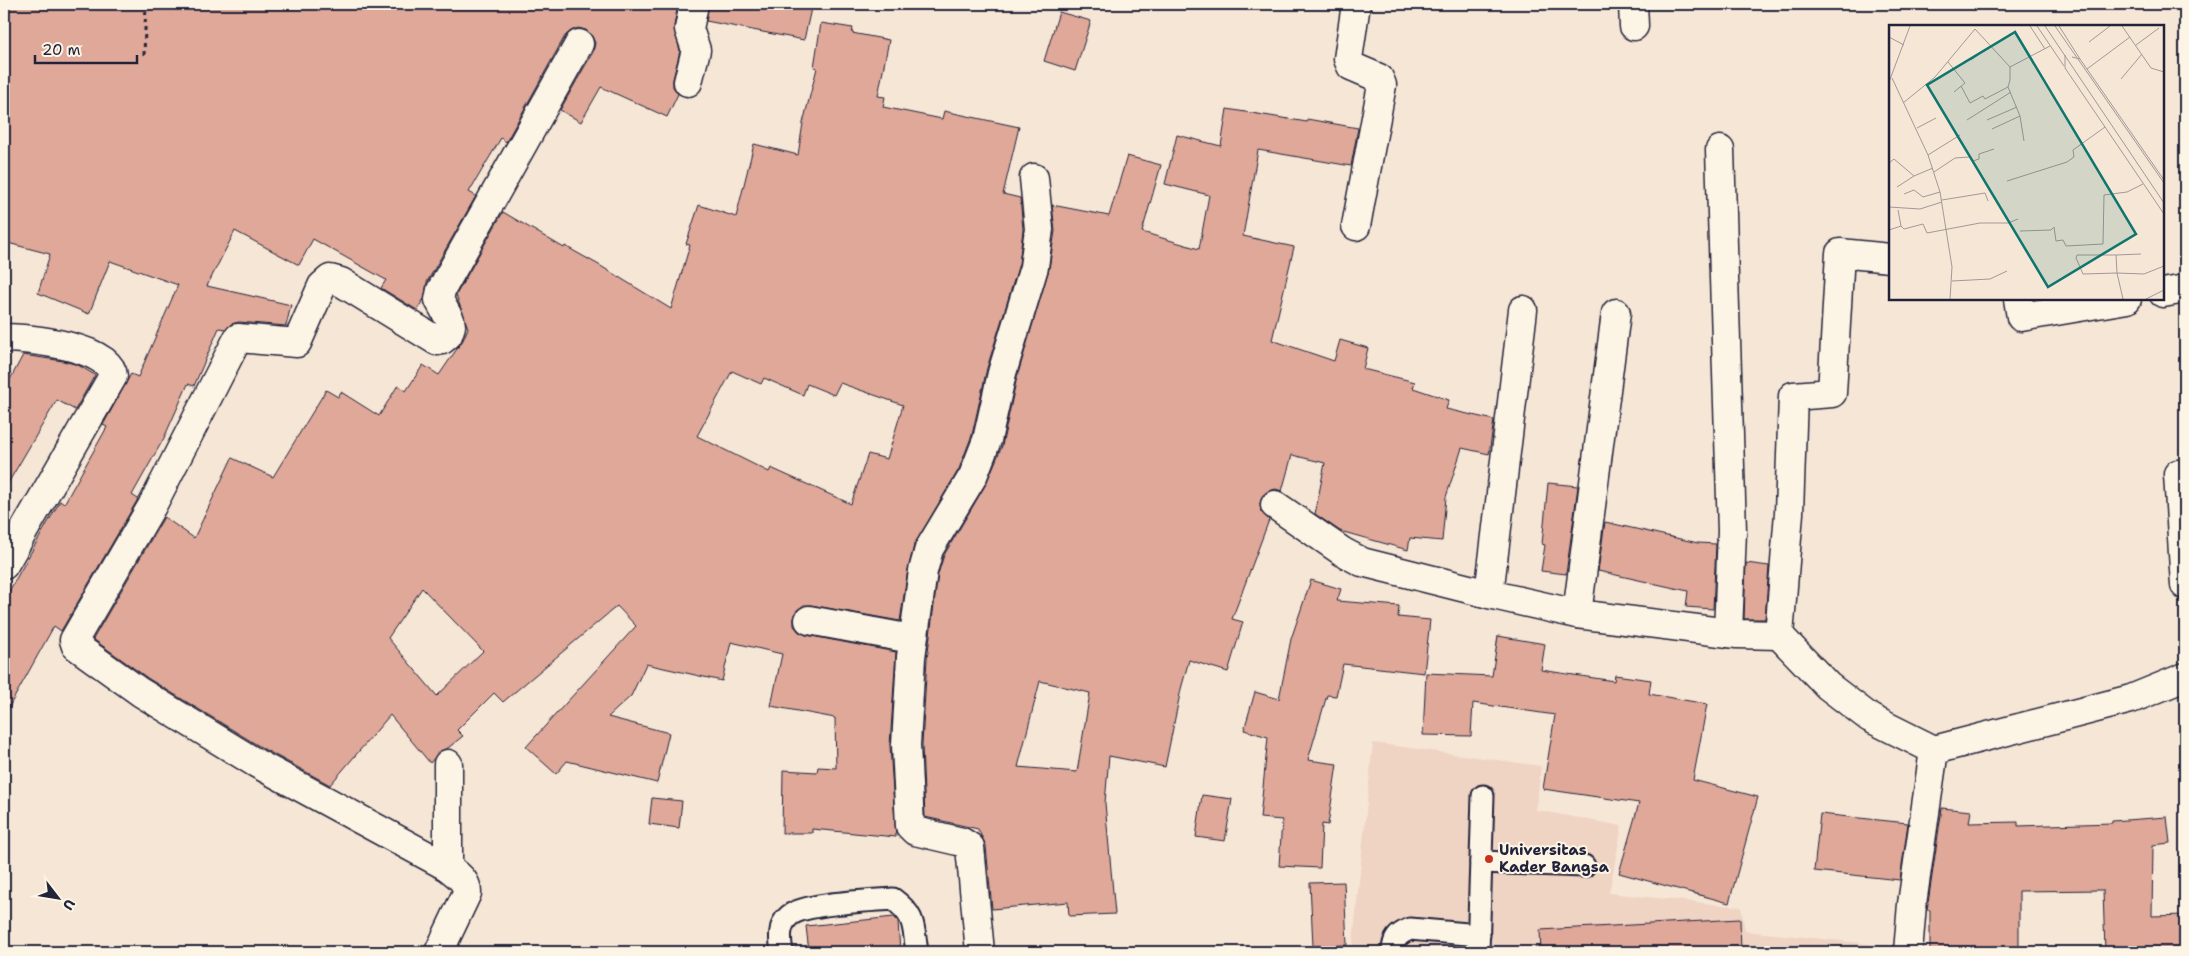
<svg xmlns="http://www.w3.org/2000/svg" width="2189" height="956" viewBox="0 0 2189 956" font-family="'Shantell Sans',sans-serif">
  <style>
    .built { fill: #efd3c3 }
    .building { fill: #dfa898; stroke: #22223b; fill-rule: evenodd }
    .lines { fill: none; stroke-linecap: round; stroke-linejoin: round }
    .lane-casing { stroke: #22223b; stroke-width: 25 }
    .street-casing { stroke: #22223b; stroke-width: 31 }
    .path { stroke: #22223b; stroke-width: 3; stroke-dasharray: 4 4; stroke-linecap: butt }
    .lane { stroke: #fcf5e5; stroke-width: 21 }
    .street { stroke: #fcf5e5; stroke-width: 28 }
    .poi-dot { fill: #c8321e; stroke: #fcf5e5; stroke-width: 2 }
    .labels { text-anchor: middle; dominant-baseline: central; stroke-width: 4; stroke-linejoin: round; paint-order: stroke }
    .poi-label { font-size: 15px; font-weight: bold; fill: #22223b; stroke: #fcf5e5; text-anchor: start }
    .inset-road { fill: none; stroke: #a19898; stroke-width: 1 }
    .view { fill: #0f766e; fill-opacity: 0.15; stroke: #0f766e; stroke-width: 2.5 }
    .inset-edge { fill: none; stroke: #22223b; stroke-width: 2.5 }
  </style>
  <rect width="100%" height="100%" fill="#f6e6d6"/>
  <filter id="ink" filterUnits="userSpaceOnUse"><feTurbulence type="fractalNoise" baseFrequency=".02" numOctaves="2"/><feDisplacementMap in="SourceGraphic" scale="10" xChannelSelector="R" yChannelSelector="G"/><feConvolveMatrix kernelMatrix="1 2 1 2 8 2 1 2 1" color-interpolation-filters="sRGB"/></filter>
  <g filter="url(#ink)">
    <polygon class="built" points="1373,743 1541,766 1536,810 1622,826 1609,893 1741,907 1745,931 1890,946 1889,952 1352,952"/>
    <g class="building">
      <polygon points="4,4 678,4 674,26 680,51 673,79 673,87 678,94 667,117 601,87 581,122 560,110 593,52 595,43 592,36 586,30 578,28 571,31 565,36 506,142 501,138 469,192 476,196 427,282 424,301 423,300 417,310 381,288 386,280 313,239 299,265 235,231 207,286 291,305 286,326 239,322 231,324 226,329 219,328 194,386 188,384 164,438 132,495 138,499 61,631 54,626 4,716 4,600 60,501 64,504 107,427 103,425 131,374 138,377 178,285 110,261 89,314 38,293 50,254 4,242"/>
      <polygon points="709,4 812,4 804,40 706,21"/>
      <polygon points="1059,12 1091,21 1075,71 1044,61"/>
      <path d="M821,23L853,28L852,33L889,40L878,96L885,97L883,107L942,119L944,111L1019,127L1003,194L1020,198L1023,229L1019,264L987,368L972,435L959,469L914,545L908,569L900,621L811,605H804L797,610L794,618V626L799,632L806,635L896,652L890,746L896,837L812,829V833H782L783,770L817,772L818,767L836,768L835,718L771,706L782,654L731,642L722,681L646,664L631,696L608,717L669,733L657,783L567,761L556,774L526,747L636,626L617,606L503,702L494,693L457,730L463,736L448,748L440,751L430,763L390,715L330,785L264,749L149,679L93,639L164,517L194,538L232,458L273,477L326,390L338,397L341,392L379,416L398,385L406,391L423,365L439,375L463,340L468,328L456,295L503,212L564,248L565,246L599,265L671,309L690,245L686,244L699,205L736,217L754,144L798,155L803,123L817,68L814,67ZM732,371L761,384L764,378L803,395L807,384L834,395L840,383L903,405L887,459L868,454L851,504L771,468L769,472L697,436ZM422,588L483,651L437,696L388,638Z"/>
      <path d="M1227,109L1307,122V119L1358,128L1351,166L1258,150L1243,236L1294,247L1272,340L1334,361L1340,340L1368,348L1363,369L1415,382L1413,388L1449,400L1446,409L1494,420L1489,454L1462,448L1446,497L1442,541L1410,538L1408,550L1340,531L1315,514L1325,463L1292,455L1282,491L1276,489L1268,491L1262,496L1260,503L1261,512L1269,520L1232,619L1243,622L1228,672L1189,660L1181,689L1165,767L1109,756L1105,803L1115,914L1069,916L1068,902L992,909L986,846L978,829L925,817L922,745L927,659L938,574L944,555L986,484L1002,446L1017,377L1049,269L1055,231L1052,205L1109,216L1127,156L1161,165L1142,232L1199,249L1209,195L1165,184L1177,135L1221,146ZM1040,681L1090,693L1077,772L1018,767Z"/>
      <polygon points="23,355 63,361 78,365 95,375 75,410 57,400 4,490 4,391"/>
      <polygon points="1548,483 1578,486 1566,574 1541,571 1545,545 1542,544"/>
      <polygon points="1605,522 1698,543 1716,544 1713,609 1686,607 1688,591 1598,571"/>
      <polygon points="1746,563 1769,566 1765,619 1744,619"/>
      <polygon points="1311,580 1341,589 1337,601 1399,606 1398,617 1430,620 1424,673 1343,664 1336,696 1327,695 1308,760 1337,764 1328,825 1322,824 1320,868 1279,866 1282,820 1260,818 1268,737 1244,730 1255,692 1279,699 1291,639"/>
      <polygon points="1498,636 1545,644 1541,670 1614,681 1615,675 1651,680 1649,694 1707,704 1693,780 1758,797 1729,903 1619,873 1639,803 1543,789 1555,715 1473,703 1471,736 1423,735 1426,673 1492,676"/>
      <polygon points="1202,795 1232,799 1225,841 1196,837"/>
      <polygon points="652,798 682,801 679,828 649,824"/>
      <polygon points="1942,808 1971,811 1969,823 2018,822 2018,826 2112,823 2112,821 2167,817 2170,843 2153,845 2152,916 2185,915 2185,952 2105,952 2103,890 2019,891 2019,952 1930,952 1930,910 1927,910"/>
      <polygon points="1820,814 1908,823 1900,880 1814,871"/>
      <polygon points="1344,882 1347,945 1313,946 1310,883"/>
      <polygon points="894,917 898,921 900,952 809,952 806,926"/>
      <polygon points="1740,919 1741,952 1541,952 1540,930"/>
    </g>
    <g class="lines">
      <g class="lane-casing">
        <g id="lane">
          <polyline points="1481,862 1584,866"/>
          <path d="M782,952C780,940 778,925 789,916C804,903 871,901 893,899C916,916 913,926 917,952"/>
          <path d="M1393,952C1393,939 1398,934 1410,929L1479,935"/>
          <polyline points="1478,952 1483,796"/>
        </g>
      </g>
      <g class="street-casing">
        <g id="street">
          <polyline points="1633,4 1634,26"/>
          <polyline points="688,82 696,50 689,29 694,4"/>
          <polyline points="1720,150 1732,531 1728,633"/>
          <polyline points="1356,226 1382,85 1379,78 1351,66 1348,59 1356,4"/>
          <polyline points="1890,258 1840,253 1832,393 1793,396 1789,513 1779,635 1828,686 1870,718 1934,750 2131,699 2185,677"/>
          <polyline points="2163,293 2185,289"/>
          <polyline points="2018,299 2021,317 2127,299"/>
          <polyline points="1523,310 1489,594 1577,614 1737,634 1779,635"/>
          <path d="M4,338C27,338 111,346 113,376L4,565"/>
          <polyline points="2178,474 2185,585"/>
          <polyline points="1275,505 1343,552 1362,562 1489,594"/>
          <polyline points="1577,614 1616,313"/>
          <polyline points="809,620 912,639"/>
          <polyline points="448,764 448,867"/>
          <path d="M439,952L467,893C467,880 457,875 448,867L256,763L140,692L76,646L74,640L152,506L238,338L297,343L322,286L330,279L341,282L437,341L442,340L448,335L451,326L450,320L439,300L441,290L579,44"/>
          <polyline points="980,952 970,847 962,842 915,831 910,826 906,745 911,657 923,571 929,549 973,476 987,440 1002,373 1034,267 1039,229 1034,178"/>
          <polyline points="1908,952 1912,904 1934,750"/>
        </g>
      </g>
      <polyline class="path" points="144,55 146,4"/>
      <use href="#lane" class="lane"/>
      <use href="#street" class="street"/>
    </g>
  </g>
  <circle class="poi-dot" cx="1489" cy="859" r="5"/>
  <g class="labels">
    <g class="poi-label">
      <text x="1499" y="850">Universitas<tspan x="1499" dy="17">Kader Bangsa</tspan></text>
    </g>
  </g>
  <g transform="translate(1889 25)">
    <rect width="275" height="275" fill="#f6e6d6"/>
    <path class="inset-road" d="M141,1L156,24M148,1L175,41M156,1L275,178M166,1L275,158M170,1L191,34M233,1L262,43L275,47M0,12L15,20M200,17L221,1M247,20L270,3M176,30V43L275,189M183,32L191,34L275,155M82,35L100,22M59,37L76,58L65,67M121,42L161,21M198,44L241,12M3,53L39,130L51,167L63,242L61,274M232,54L253,29M0,57L21,1M14,78L46,52L86,4L121,42V55L119,62L96,74L94,71L81,78L72,61M131,91L135,116M78,95L122,67M98,95L128,82M28,103L47,93M103,104L131,91L119,62M39,130L71,110M0,138L5,134L25,151L44,143M45,147L66,133L80,132L84,136L90,134V129L105,124M118,156L178,137L185,132L184,125L216,102M8,162L25,151M15,169L25,165L34,172L51,167M53,175L96,168L99,176M0,182L31,184L53,177M12,201L15,204L34,199L38,208L91,198H119L129,194M0,205L12,201L9,185M131,206L162,205L165,202L167,216L174,215L177,221L214,219L215,170L238,167L254,159M252,229L227,230L228,248L255,249L275,241M227,230H188L187,233L194,249L228,248L234,274M63,256L101,254L118,246M257,274L275,265"/>
    <path class="view" d="M126,7L247,209L159,262L38,60Z"/>
    <rect width="275" height="275" class="inset-edge"/>
  </g>
  <rect width="2189" height="956" fill="none" stroke="#fcf5e5" stroke-width="20"/>
  <rect x="10" y="10" width="2169" height="936" fill="none" stroke="#22223b" stroke-width="2" filter="url(#ink)"/>
  <g transform="translate(58 898) rotate(121)" stroke="#fcf5e5" stroke-width="4" paint-order="stroke">
  <path d="M0-4L9 19L0 12L-9 19Z" fill="#22223b"/>
  <text y="-8" font-size="14" font-weight="bold" text-anchor="middle" fill="#22223b">U</text>
  </g>
  <path d="M35 55v8h102v-8" fill="none" stroke="#22223b" stroke-width="2.5"/>
  <text x="42" y="55" font-size="15" fill="#22223b" stroke="#fcf5e5" stroke-width="4" paint-order="stroke">20 m</text>
</svg>
